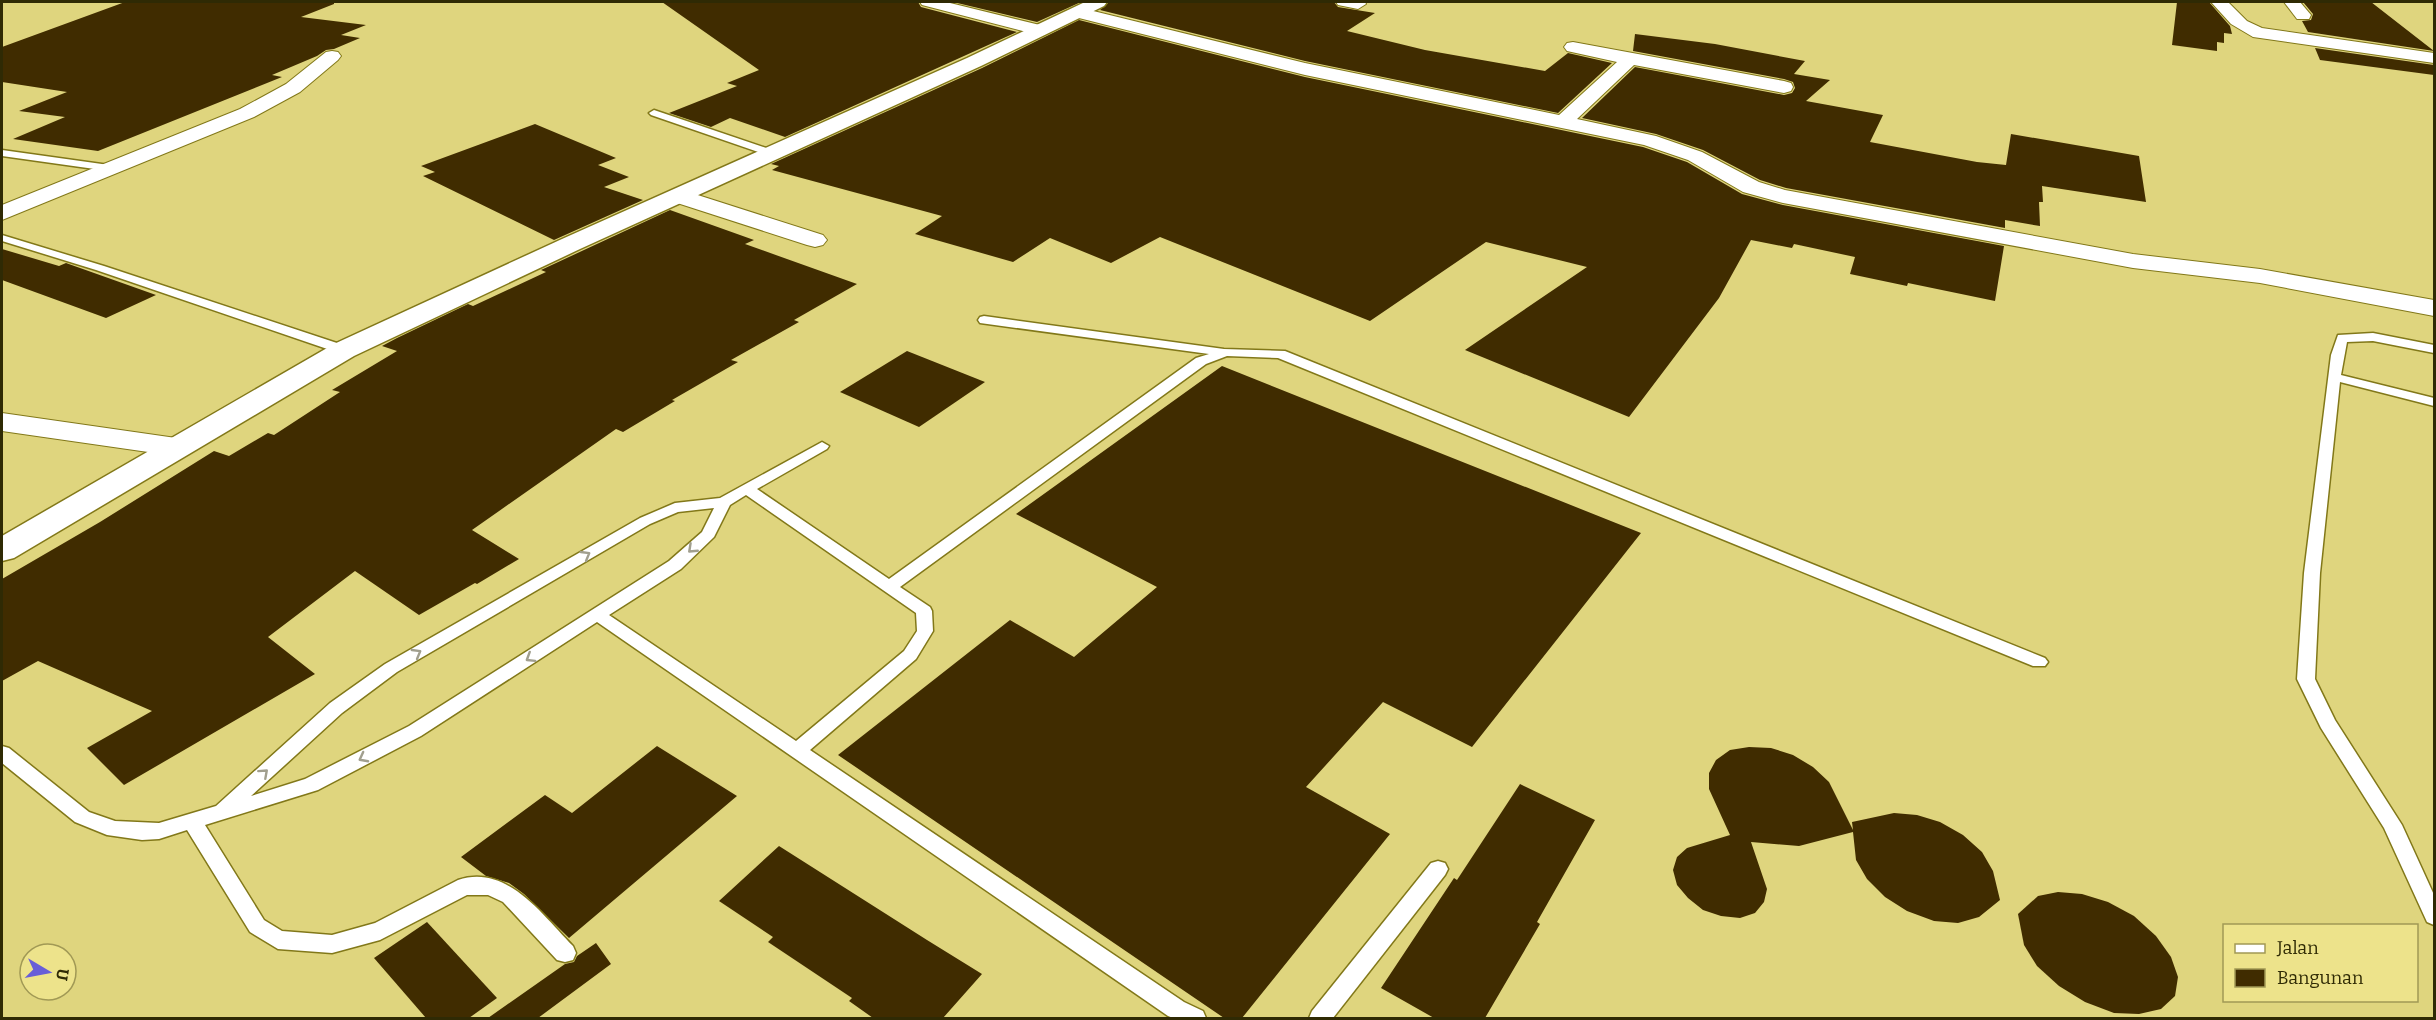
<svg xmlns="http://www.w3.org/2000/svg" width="2436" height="1020" viewBox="0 0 2436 1020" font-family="Bitter,serif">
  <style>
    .building { fill: #402c00 }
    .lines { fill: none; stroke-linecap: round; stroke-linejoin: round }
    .lane-casing { stroke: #827819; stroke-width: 3 }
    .street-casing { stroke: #827819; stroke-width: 2 }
    .primary-casing { stroke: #827819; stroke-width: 3 }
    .lane { fill: #fff; fill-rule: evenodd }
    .street { fill: #fff; fill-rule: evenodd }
    .primary { fill: #fff; fill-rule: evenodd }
    .oneway { stroke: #a19f8e }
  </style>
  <rect width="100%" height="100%" fill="#dfd57e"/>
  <g class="building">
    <polygon points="125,2 334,2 334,4 301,17 366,25 341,35 360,38 334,49 326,50 317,56 272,75 282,77 98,151 13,139 65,117 19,111 67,92 2,82 2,47"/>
    <polygon points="662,2 918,2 921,7 1017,32 785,137 730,118 711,127 669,113 737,86 727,83 759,70"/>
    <polygon points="953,2 1081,2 1037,22"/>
    <polygon points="1109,2 1334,2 1338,7 1375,13 1347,31 1425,50 1545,71 1568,53 1612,63 1558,113 1305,61 1100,10"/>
    <polygon points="2177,2 2209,2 2230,26 2232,34 2224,33 2224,43 2217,42 2217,51 2172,45"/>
    <polygon points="2303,2 2371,2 2434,51 2308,32 2302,21 2311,20 2313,14"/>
    <polygon points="1079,20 1305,77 1643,147 1687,162 1742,194 1783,205 2004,246 1995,301 1908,283 1907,286 1850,274 1855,257 1794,244 1792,248 1751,240 1719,298 1629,417 1465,350 1587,267 1486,242 1370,321 1160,237 1111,263 1050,238 1013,262 915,234 942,216 772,170 779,166 771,164 982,68"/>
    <polygon points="1635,34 1715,44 1805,61 1794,74 1830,80 1806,101 1883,115 1870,142 1977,162 2006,165 2011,134 2139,156 2146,202 2042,186 2043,202 2039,202 2040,226 2005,220 2005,228 1786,188 1760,180 1703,150 1656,134 1582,118 1635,67 1784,95 1792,93 1795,88 1793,82 1784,79 1633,51"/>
    <polygon points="2315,48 2434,65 2434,75 2320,60"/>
    <polygon points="535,124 616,158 598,165 629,177 604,187 643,200 554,240 423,176 435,172 421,166"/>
    <polygon points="670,210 754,240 745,244 857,284 794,320 799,322 731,360 738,362 672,400 675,401 623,432 616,429 472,530 519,559 477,584 475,583 419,615 355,571 268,637 315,674 124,785 87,748 152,711 38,661 2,681 2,579 100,522 214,451 229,456 268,433 274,435 340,392 332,390 397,351 382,346 397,338 468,304 473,306 546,272 541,270"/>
    <polygon points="2,249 59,266 66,263 156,295 106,318 2,280"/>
    <polygon points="907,351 985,382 919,427 840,392"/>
    <polygon points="1222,366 1641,533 1472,747 1383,702 1306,787 1390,834 1242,1018 1224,1018 838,755 1010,620 1074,657 1157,587 1016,514"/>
    <polygon points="657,746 737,796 569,938 524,894 509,883 486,876 461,857 545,795 572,813"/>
    <polygon points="1749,747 1771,748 1793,755 1813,767 1829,782 1853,830 1852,822 1894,813 1917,815 1940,822 1963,835 1982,852 1993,871 2000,900 1979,917 1958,923 1934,921 1907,911 1885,897 1867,879 1856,860 1853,832 1799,846 1751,842 1767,889 1764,902 1755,913 1740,918 1721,916 1703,910 1688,898 1677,885 1673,870 1677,857 1687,848 1730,835 1709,789 1709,773 1716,760 1730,750"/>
    <polygon points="1520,784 1595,820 1537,922 1540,924 1485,1018 1434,1018 1381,988 1454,878 1457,880"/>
    <polygon points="779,846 927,940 982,974 943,1018 873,1018 849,1001 852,998 768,942 773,937 719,901"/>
    <polygon points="2058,892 2082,894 2108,902 2134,916 2156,936 2171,957 2178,977 2175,996 2161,1009 2139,1014 2114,1013 2085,1002 2059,986 2037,966 2024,945 2018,914 2038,896"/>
    <polygon points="427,922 497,998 469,1018 426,1018 374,958"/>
    <polygon points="596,943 611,964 538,1018 488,1018 565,964 574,962 577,956"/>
  </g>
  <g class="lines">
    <g class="lane-casing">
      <g id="lane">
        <polygon points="654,110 778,152 779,154 770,156 651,115 649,113"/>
        <polygon points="2,150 109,165 114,168 109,171 2,156"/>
        <polygon points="2,235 104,266 349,347 350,350 344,354 339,353 96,270 2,241"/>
        <path d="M984,316L1224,349L1285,351L2045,658L2048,662L2045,666H2033L1278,358L1227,356L1206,364L900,587L930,607L932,611L933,631L916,659L810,750L1184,1002L1203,1011L1206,1018H1173L1168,1016L597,622L421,736L318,790L205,825L264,920L282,931L332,935L375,923L458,880C507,863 543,916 573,946L576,953L573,960L565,962L557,960L503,902L488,895H467L380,940L332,953L278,949L250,932L187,830L159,839L142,840L107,835L75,822L2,763V746L9,748L89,812L115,821L159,823L216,806L330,703L385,664L640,518L675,503L720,498L822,442L829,446L827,449L757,489L889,579L1196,358L1209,354L980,323L978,320L980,317ZM746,495L916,613L917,631L904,651L796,741L609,615L681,569L714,537L730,505ZM714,508L702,532L669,561L409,726L305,779L251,796L342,713L397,672L650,524L678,512Z"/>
        <polygon points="2373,333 2434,345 2434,353 2373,341 2347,342 2341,375 2434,398 2434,406 2340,382 2320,573 2315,679 2335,720 2402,825 2434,895 2434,925 2427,922 2384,828 2321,728 2297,679 2304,573 2331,355 2338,335"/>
        <polygon points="1438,861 1445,863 1448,869 1445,875 1333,1018 1309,1018 1312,1011 1431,863"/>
      </g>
    </g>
    <g class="street-casing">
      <g id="street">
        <polygon points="920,2 946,2 1044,26 1047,30 1044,34 1038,35 922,5"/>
        <polygon points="1336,2 1365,2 1366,4 1358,9 1338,5"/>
        <polygon points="2211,2 2228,2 2247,21 2262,28 2434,53 2434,63 2253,37 2231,24"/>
        <polygon points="2284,2 2300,2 2311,15 2309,19 2297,19"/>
        <polygon points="1077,7 1305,63 1559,115 1617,62 1567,51 1564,47 1567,43 1573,42 1784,81 1791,83 1793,87 1791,91 1784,93 1634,65 1577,119 1656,136 1702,152 1759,182 1785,190 2133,254 2260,269 2434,300 2434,316 2260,283 2133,268 1783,203 1743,192 1688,160 1644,145 1305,75 1071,16 1069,12"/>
        <polygon points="332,51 338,52 341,56 338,60 300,92 254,117 2,220 2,205 240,109 286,84 326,52"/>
        <polygon points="679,189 823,235 827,240 823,245 815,247 807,245 671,201 668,196 671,191"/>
        <polygon points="2,413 176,438 186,441 191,447 186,453 176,456 2,431"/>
      </g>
    </g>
    <g class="primary-casing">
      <polygon id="primary" points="1085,2 1107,2 1104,6 981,66 580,249 354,356 14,558 2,561 2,536 334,344 562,239 967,58"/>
    </g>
    <use href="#lane" class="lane"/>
    <use href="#street" class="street"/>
    <use href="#primary" class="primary"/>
  </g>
  <defs><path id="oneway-chevron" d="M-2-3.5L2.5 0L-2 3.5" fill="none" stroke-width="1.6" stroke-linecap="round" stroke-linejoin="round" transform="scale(1.5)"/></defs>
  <g class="oneway">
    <use href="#oneway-chevron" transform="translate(692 549) rotate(137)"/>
    <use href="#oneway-chevron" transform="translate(586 555) rotate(-30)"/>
    <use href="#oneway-chevron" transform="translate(417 653) rotate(-30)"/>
    <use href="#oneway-chevron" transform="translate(530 658) rotate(148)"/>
    <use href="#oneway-chevron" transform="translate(363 758) rotate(152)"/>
    <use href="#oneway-chevron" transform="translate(264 773) rotate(-42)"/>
  </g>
  <rect width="2436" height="1020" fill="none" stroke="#2f2a04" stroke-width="6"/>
  <rect x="2223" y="924" width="195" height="78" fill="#ede38b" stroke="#a19955" stroke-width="1.5"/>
  <rect x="2235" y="944" width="30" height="9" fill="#ffffff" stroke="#a19955" stroke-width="1.5"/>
  <text x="2277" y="954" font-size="18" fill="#2f2a04">Jalan</text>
  <rect x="2235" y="969" width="30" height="18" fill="#402c00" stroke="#a19955" stroke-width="1.5"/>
  <text x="2277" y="984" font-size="18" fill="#2f2a04">Bangunan</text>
  <g transform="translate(48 972) rotate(100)"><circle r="28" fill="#ede38b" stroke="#a19955" stroke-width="1.5"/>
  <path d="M0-4.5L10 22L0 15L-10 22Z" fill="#685ed7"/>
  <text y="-9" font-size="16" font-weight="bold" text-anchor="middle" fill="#2f2a04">U</text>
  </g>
</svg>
